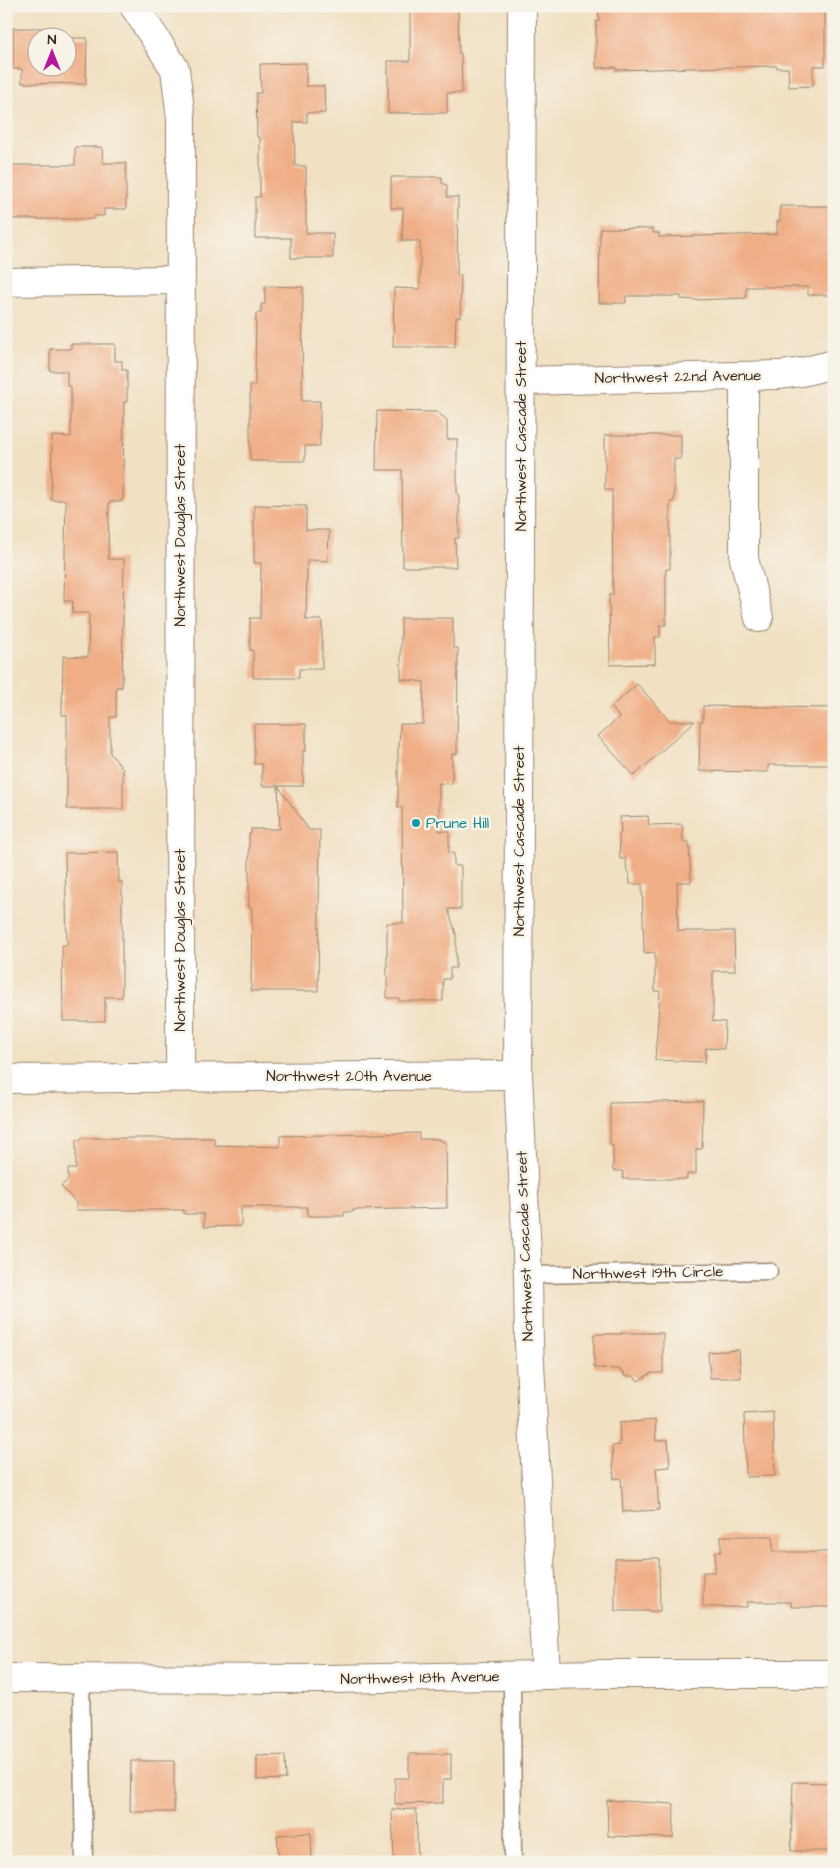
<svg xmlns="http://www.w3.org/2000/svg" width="840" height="1868" viewBox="0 0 840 1868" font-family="'Architects Daughter',sans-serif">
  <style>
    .building { fill: #f0ae86 }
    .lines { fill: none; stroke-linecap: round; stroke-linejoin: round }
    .service-casing { stroke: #968570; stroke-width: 19 }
    .minor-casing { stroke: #968570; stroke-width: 30 }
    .tertiary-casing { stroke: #968570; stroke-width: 30 }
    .service { stroke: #fff; stroke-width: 16 }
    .minor { stroke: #fff; stroke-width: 28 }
    .tertiary { stroke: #fff; stroke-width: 28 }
    .culture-dot { fill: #0f9aa8; stroke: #f7f3e8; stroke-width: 2 }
    .labels { text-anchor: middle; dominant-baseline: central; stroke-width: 5; stroke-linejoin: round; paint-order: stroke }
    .street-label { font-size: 15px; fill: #3b2a1e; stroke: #f7f3e8 }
    .culture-label { font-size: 15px; fill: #0d838f; stroke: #f7f3e8; text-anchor: start }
  </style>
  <rect width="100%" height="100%" fill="#f7f3e8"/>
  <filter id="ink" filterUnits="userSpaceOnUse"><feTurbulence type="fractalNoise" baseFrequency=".02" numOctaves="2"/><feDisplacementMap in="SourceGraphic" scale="10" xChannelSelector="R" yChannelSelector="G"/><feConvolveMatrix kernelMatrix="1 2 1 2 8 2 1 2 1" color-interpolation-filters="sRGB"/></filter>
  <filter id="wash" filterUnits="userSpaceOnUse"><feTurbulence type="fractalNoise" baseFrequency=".0096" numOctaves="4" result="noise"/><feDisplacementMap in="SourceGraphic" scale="20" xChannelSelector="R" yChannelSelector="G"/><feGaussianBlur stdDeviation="1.12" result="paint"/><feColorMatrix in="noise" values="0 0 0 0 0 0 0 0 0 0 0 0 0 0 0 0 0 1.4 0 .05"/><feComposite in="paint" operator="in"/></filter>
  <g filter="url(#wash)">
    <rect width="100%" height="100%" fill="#f1e0c2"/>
    <g id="blocks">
      <g class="building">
        <polygon points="410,6 458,6 459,53 461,53 462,93 447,93 447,113 388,113 388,61 410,61"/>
        <polygon points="598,6 825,6 825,66 813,66 813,86 789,87 788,68 777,68 777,66 616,70 616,67 596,68 596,21 599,21"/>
        <polygon points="13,28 56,28 55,32 64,32 64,38 38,38 38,68 68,68 68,38 87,38 86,84 22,83 22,69 13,69"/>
        <polygon points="306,63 306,86 324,86 325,113 307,113 307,122 294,122 295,166 306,166 306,233 333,233 333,258 291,258 291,238 255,238 255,197 260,197 260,137 257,137 256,93 261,93 260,64"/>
        <polygon points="75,147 102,147 103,163 126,163 126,209 104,209 104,216 94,216 94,219 6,219 6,165 75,165"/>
        <polygon points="391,177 442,177 442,183 447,185 447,197 458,197 457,275 461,275 460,317 456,317 455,347 393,347 394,288 420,289 420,241 402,241 403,208 391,208"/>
        <polygon points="780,206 833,206 833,295 808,295 808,287 746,287 746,298 695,300 681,299 681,296 626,296 626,303 599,303 600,228 653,229 653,233 659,233 659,237 777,234 777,221 780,221"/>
        <polygon points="265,286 303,287 302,401 320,401 320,446 305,446 305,461 250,461 250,385 255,385 256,313 261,313 261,304 265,304"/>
        <polygon points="71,344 115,344 115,361 122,361 122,370 127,370 127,402 124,402 123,498 121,502 109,502 108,559 124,559 122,687 116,687 116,717 110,717 110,753 123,769 123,809 67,809 67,715 62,715 63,656 88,657 89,613 72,613 73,601 64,601 66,500 51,500 52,436 71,437 71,386 67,386 67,371 50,371 50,349 71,349"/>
        <polygon points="377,411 437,412 447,420 447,439 457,439 457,494 459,494 459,538 455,538 456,567 403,567 402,470 376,470"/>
        <polygon points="605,435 681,435 681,459 674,459 674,502 670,502 670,569 666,569 666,625 660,625 660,637 655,637 655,664 610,665 609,595 613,595 612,490 605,490"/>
        <polygon points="254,505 306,506 306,530 329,530 328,561 307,560 306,620 322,620 322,669 299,669 299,678 253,678 253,650 250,650 250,618 260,618 261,563 254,563"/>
        <polygon points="401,618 453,618 453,648 458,648 457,754 452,754 452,784 439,783 439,831 449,831 449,853 454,853 454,866 461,866 461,909 448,909 456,934 456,968 450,968 450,979 443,979 443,1001 399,1001 399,998 387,998 387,923 403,923 402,807 398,807 398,748 399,748 400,724 423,724 424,682 401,679"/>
        <polygon points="637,684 670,721 695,721 634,776 598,736 619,717 611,707"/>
        <polygon points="703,706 834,708 834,765 768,765 768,772 699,771 700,721 703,721"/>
        <polygon points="254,724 306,724 306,751 303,751 303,786 262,786 262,764 254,764"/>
        <polygon points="278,786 309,830 320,830 318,991 251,991 252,908 249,908 249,834 251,834 251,829 280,829"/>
        <polygon points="648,816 649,825 682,824 683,842 689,842 691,882 677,882 678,931 734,931 735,971 713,971 713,1021 725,1022 724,1049 706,1048 705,1062 655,1060 660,991 655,991 655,952 644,953 642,884 630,884 629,872 627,872 626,859 620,859 619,833 621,833 620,817"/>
        <polygon points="118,852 119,882 122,882 122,997 105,997 105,1021 63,1021 62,945 67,945 65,853"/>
        <polygon points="703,1101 702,1149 696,1149 696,1174 687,1174 687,1179 623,1179 623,1171 613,1171 613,1145 610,1145 610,1103"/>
        <polygon points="419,1133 419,1139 438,1139 446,1143 447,1208 353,1210 353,1212 344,1212 344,1216 307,1216 307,1207 241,1207 241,1226 204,1227 204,1214 184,1214 184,1210 76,1210 76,1203 61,1186 68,1180 68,1169 76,1169 76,1140 81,1140 81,1138 214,1138 215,1145 280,1147 280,1136"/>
        <polygon points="621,1333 663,1333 663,1373 651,1373 638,1381 633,1376 624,1376 624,1372 620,1372 620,1369 594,1368 594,1334 622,1334"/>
        <polygon points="739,1350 741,1378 710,1378 708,1352"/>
        <polygon points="773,1412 775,1476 746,1477 744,1414"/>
        <polygon points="655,1420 656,1441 668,1440 670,1467 656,1468 659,1510 623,1512 621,1478 614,1479 612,1446 620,1445 619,1423"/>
        <polygon points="721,1536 773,1536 773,1552 833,1552 834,1607 791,1607 791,1602 747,1602 747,1607 703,1607 703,1572 715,1572 715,1552 721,1552"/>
        <polygon points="659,1558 660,1611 615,1611 615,1559"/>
        <polygon points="409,1754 451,1754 451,1779 443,1779 443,1803 395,1804 395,1778 409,1778"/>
        <polygon points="285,1755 286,1779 257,1780 257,1756"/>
        <polygon points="131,1761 174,1761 174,1812 130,1812"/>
        <polygon points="793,1782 832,1783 834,1785 834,1851 791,1851"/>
        <polygon points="607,1800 674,1804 673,1838 608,1836"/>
        <polygon points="416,1809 418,1862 394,1862 392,1810"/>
        <polygon points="311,1833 312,1862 279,1862 277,1835"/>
      </g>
    </g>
  </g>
  <g filter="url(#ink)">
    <use href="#blocks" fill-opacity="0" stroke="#968570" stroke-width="1"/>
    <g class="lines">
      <g class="service-casing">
        <g id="service">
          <polyline points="528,1275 769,1271"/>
          <polyline points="512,1676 513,1862"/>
          <polyline points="81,1678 84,1862"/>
        </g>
      </g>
      <g class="minor-casing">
        <g id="minor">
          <polyline points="134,6 175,69 181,118 180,1076"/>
          <polyline points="6,282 179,280"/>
          <polyline points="744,376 744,559 759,618"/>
          <polyline points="521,381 780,375 802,372 834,364"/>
          <polyline points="6,1079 518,1075"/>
        </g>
      </g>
      <g class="tertiary-casing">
        <g id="tertiary">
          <polyline points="522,6 518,1075 528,1275 529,1343 546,1675"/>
          <polyline points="6,1678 330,1679 603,1674 834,1674"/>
        </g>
      </g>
      <use href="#service" class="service"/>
      <use href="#minor" class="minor"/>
      <use href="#tertiary" class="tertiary"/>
    </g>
  </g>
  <circle class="culture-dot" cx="416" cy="823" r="5"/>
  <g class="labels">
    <g class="street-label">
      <text transform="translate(678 377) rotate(-1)">Northwest 22nd Avenue</text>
      <text transform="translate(521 436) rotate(-90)">Northwest Cascade Street</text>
      <text transform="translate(180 535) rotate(-90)">Northwest Douglas Street</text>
      <text transform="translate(519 841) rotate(-90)">Northwest Cascade Street</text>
      <text transform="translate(180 940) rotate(-90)">Northwest Douglas Street</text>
      <text x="349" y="1076">Northwest 20th Avenue</text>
      <text transform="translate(525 1246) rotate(-92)">Northwest Cascade Street</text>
      <text transform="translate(648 1273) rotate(-1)">Northwest 19th Circle</text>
      <text transform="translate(420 1678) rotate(-1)">Northwest 18th Avenue</text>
    </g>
    <g class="culture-label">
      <text x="426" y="823">Prune Hill</text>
    </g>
  </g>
  <rect width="840" height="1868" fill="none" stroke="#f7f3e8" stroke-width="25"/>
  <g transform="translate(52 52)"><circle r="24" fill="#f7f3e8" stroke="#aca397"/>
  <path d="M0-4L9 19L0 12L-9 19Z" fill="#b5179e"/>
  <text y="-8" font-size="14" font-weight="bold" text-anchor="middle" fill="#3b2a1e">N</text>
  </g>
</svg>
